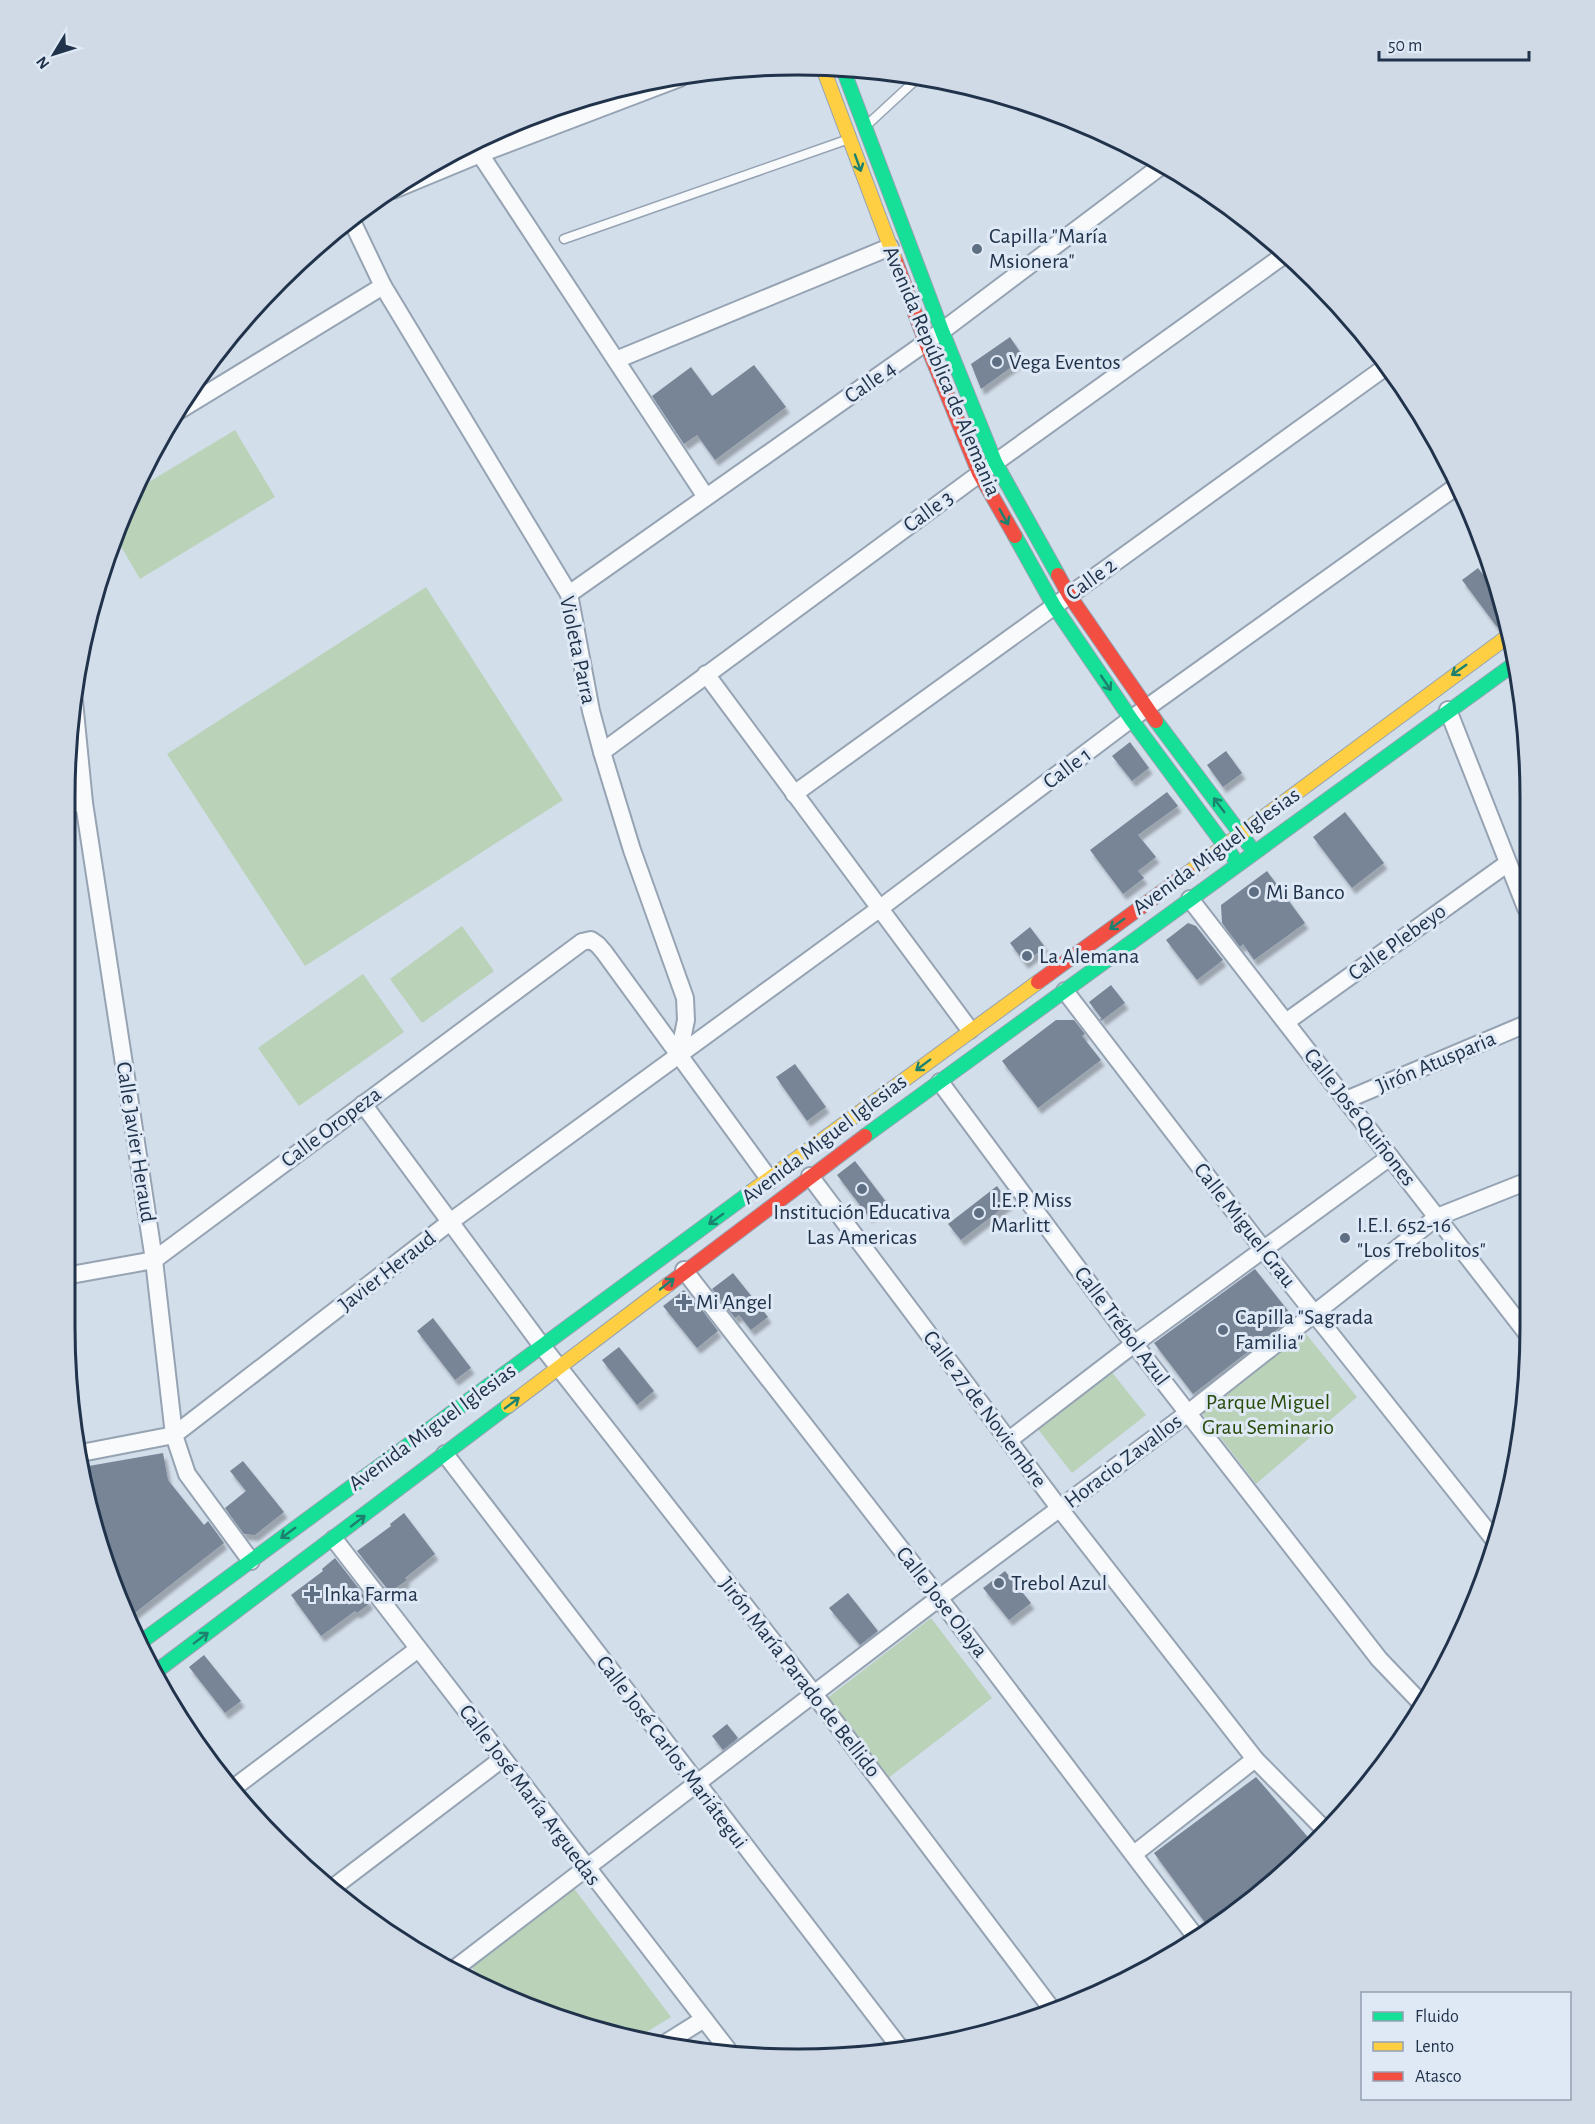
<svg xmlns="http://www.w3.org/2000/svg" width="1595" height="2124" viewBox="0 0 1595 2124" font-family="'Alegreya Sans',sans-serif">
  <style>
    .green { fill: #b9d2b8 }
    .building { fill: #778596; filter: url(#shadow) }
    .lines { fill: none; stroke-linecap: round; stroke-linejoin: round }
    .lane-casing { stroke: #96a3b3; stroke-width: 11 }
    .street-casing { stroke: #96a3b3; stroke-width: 20 }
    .fast-casing { stroke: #96a3b3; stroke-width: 16 }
    .slow-casing { stroke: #96a3b3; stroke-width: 16 }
    .jam-casing { stroke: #96a3b3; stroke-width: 16 }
    .lane { stroke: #f8fafc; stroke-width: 8 }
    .street { stroke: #f8fafc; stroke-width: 16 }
    .fast { stroke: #16e098; stroke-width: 14 }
    .slow { stroke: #ffcf43; stroke-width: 14 }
    .jam { stroke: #f24e42; stroke-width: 14 }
    .oneway { stroke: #1c816e }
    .poi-dot { fill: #5f6f83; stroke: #dfe9f5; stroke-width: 2 }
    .labels { text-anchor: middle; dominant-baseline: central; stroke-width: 6; stroke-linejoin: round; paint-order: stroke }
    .poi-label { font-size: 22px; fill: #21334b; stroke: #dfe9f5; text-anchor: start }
    .street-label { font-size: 22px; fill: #21334b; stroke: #dfe9f5 }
    .park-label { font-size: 22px; fill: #284b0a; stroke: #dfe9f5 }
    .rim { fill: none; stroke: #21334b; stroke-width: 3 }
  </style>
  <defs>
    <filter id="shadow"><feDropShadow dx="3.5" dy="6" stdDeviation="1.5" flood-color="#0004"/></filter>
  </defs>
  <rect width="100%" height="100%" fill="#d3deeb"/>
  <g class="green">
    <polygon points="235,430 275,497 140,579 116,538 134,491"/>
    <polygon points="426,587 563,800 305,966 167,754"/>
    <polygon points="462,926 494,971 422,1023 390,979"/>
    <polygon points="363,974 404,1032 299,1106 258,1048"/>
    <polygon points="1302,1329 1357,1397 1256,1484 1201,1412"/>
    <polygon points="1110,1370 1146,1415 1072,1473 1037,1428"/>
    <polygon points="931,1618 992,1698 887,1779 826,1699"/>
    <polygon points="573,1887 671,2017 635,2039 487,1988 470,1965"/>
  </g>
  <g class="building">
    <polygon points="1010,337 1024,358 981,389 971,364"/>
    <polygon points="754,365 786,407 715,460 697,435 684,444 652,396 691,367 712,396"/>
    <polygon points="1478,568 1494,588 1503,624 1497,627 1462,580"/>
    <polygon points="1130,742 1149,768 1132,781 1112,756"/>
    <polygon points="1226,751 1242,773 1223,787 1207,765"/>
    <polygon points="1167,792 1178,806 1138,835 1156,857 1138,871 1144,878 1123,894 1090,850"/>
    <polygon points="1345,812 1384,863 1352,888 1313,837"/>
    <polygon points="1267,871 1305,923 1254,960 1243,944 1240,947 1222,923 1221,905"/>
    <polygon points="1188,923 1196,926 1223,960 1197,980 1166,940"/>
    <polygon points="1030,927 1045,947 1025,963 1010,943"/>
    <polygon points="1111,985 1125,1003 1101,1021 1100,1019 1102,1019 1089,1002"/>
    <polygon points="1056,1020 1074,1020 1085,1034 1082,1036 1101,1060 1038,1108 1002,1061"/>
    <polygon points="795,1064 826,1107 807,1121 776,1077"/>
    <polygon points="855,1161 887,1203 869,1217 837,1175"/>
    <polygon points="997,1186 1009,1203 961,1240 948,1224"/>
    <polygon points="1255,1269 1293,1317 1193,1394 1154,1343"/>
    <polygon points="733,1273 768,1317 751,1330 739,1315 735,1318 712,1289"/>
    <polygon points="684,1290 694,1303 696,1302 718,1331 697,1348 663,1306"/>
    <polygon points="433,1318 471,1368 455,1380 417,1331"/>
    <polygon points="619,1347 654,1391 637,1405 602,1360"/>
    <polygon points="163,1453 168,1480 204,1525 208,1521 224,1543 131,1616 90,1517 83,1467"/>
    <polygon points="243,1461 284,1512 255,1535 244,1534 225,1508 246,1491 230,1471"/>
    <polygon points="404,1513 435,1554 405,1578 407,1580 390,1592 357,1551 391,1526 390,1524"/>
    <polygon points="335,1558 370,1603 357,1613 355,1611 321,1636 291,1595 323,1571 322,1569"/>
    <polygon points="1005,1571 1031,1603 1009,1620 983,1588"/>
    <polygon points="848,1593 878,1631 860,1645 829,1608"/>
    <polygon points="204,1655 241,1701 225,1713 189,1667"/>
    <polygon points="727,1724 738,1738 723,1750 712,1736"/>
    <polygon points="1256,1777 1313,1843 1243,1908 1209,1928 1154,1853"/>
  </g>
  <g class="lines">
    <g class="lane-casing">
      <g id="lane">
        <polyline points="867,125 919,77"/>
        <polyline points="564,239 849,139"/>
      </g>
    </g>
    <g class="street-casing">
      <g id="street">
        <polyline points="480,154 706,497"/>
        <polyline points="393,190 480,154 680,78"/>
        <polyline points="350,217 383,286 569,594 591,711 602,752 632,850 685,998 686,1020 679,1054"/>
        <polyline points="616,360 890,247"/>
        <polyline points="175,413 383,286"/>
        <polyline points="569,594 942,331 1165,163"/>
        <polyline points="706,674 970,1030"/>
        <polyline points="74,701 84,803 154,1260 174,1435 187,1474 251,1561"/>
        <polyline points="1448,710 1526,908"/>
        <polyline points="602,752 971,480 1287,253"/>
        <polyline points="794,794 1387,366"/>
        <polyline points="66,804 84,803"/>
        <polyline points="1190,899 1529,1336"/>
        <polyline points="1065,991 1263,1249 1496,1542"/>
        <polyline points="1286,1022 1508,863"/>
        <polyline points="940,1082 1128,1336 1379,1659 1423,1705"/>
        <polyline points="1346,1100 1526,1024"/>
        <polyline points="363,1104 542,1346 814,1694 1054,2012"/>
        <polyline points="810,1176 1060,1509 1255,1759 1326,1831"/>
        <polyline points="684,1270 939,1598 1195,1936"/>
        <polyline points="65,1276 154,1260 582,942 591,940 598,945 604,952 770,1180"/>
        <polyline points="1009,1440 1134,1344 1390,1157"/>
        <polyline points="81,1453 174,1435 450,1222 879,909 1131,719 1457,486"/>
        <polyline points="445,1454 901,2049"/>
        <polyline points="334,1539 728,2050"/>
        <polyline points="232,1789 418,1649"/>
        <polyline points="1134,1854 1255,1759"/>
        <polyline points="331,1889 502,1759"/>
        <polyline points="453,1970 939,1598 1188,1413 1437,1217 1528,1181"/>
        <polyline points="661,2046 704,2019"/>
      </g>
    </g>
    <g class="fast-casing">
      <g id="fast">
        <polyline points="843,69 942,331 995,462 1058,575"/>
        <polyline points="1015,536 1054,606 1131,719 1233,857"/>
        <polyline points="1156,721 1249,845"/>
        <polyline points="865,1136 1514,664"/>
        <polyline points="141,1642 751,1192"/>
        <polyline points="154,1673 508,1406"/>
      </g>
    </g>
    <g class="slow-casing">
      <g id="slow">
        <polyline points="823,68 896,262"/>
        <polyline points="1188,873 1507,637"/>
        <polyline points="751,1192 1038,982"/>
        <polyline points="508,1406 669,1284"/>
      </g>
    </g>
    <g class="jam-casing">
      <g id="jam">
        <polyline points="896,262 926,343 979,473 1015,536"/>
        <polyline points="1058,575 1069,595 1156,721"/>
        <polyline points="1038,982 1188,873"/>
        <polyline points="669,1284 865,1136"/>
      </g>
    </g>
    <use href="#lane" class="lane"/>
    <use href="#street" class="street"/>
    <use href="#fast" class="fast"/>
    <use href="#slow" class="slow"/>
    <use href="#jam" class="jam"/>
  </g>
  <defs><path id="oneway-shaft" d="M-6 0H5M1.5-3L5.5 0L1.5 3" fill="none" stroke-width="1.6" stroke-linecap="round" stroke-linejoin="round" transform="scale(1.5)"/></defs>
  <g class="oneway">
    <use href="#oneway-shaft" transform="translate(858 163) rotate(70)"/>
    <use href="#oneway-shaft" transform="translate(1004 517) rotate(61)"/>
    <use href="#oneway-shaft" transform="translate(1459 670) rotate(145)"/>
    <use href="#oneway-shaft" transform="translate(1106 683) rotate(56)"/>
    <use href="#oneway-shaft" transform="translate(1219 805) rotate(-127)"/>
    <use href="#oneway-shaft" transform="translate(1117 924) rotate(144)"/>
    <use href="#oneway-shaft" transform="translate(923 1065) rotate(143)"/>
    <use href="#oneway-shaft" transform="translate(716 1219) rotate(144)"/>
    <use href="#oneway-shaft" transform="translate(667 1284) rotate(-38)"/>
    <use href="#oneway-shaft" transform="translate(512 1403) rotate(-37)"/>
    <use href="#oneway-shaft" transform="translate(358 1521) rotate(-38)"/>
    <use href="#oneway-shaft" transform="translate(288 1533) rotate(144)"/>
    <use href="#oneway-shaft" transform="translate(201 1638) rotate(-37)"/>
  </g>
  <g class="poi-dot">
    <circle cx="977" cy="249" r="6"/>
    <circle cx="997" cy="362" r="6"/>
    <circle cx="1254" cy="892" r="6"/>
    <circle cx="1027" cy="956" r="6"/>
    <circle cx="862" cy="1189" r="6"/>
    <circle cx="979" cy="1213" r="6"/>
    <circle cx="1345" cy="1238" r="6"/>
    <path d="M681 1293h6v6h6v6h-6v6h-6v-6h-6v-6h6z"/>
    <circle cx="1223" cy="1330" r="6"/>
    <circle cx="999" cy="1583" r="6"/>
    <path d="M309 1585h6v6h6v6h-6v6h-6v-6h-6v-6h6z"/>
  </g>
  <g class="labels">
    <g class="poi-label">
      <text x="989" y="236">Capilla "María<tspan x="989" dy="25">Msionera"</tspan></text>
      <text x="1009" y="362">Vega Eventos</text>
      <text x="1266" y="892">Mi Banco</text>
      <text x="1039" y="956">La Alemana</text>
      <text x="991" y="1200">I.E.P. Miss<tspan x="991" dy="25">Marlitt</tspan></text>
      <text x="862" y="1212" text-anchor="middle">Institución Educativa<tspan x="862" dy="25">Las Americas</tspan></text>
      <text x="1357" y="1225">I.E.I. 652-16<tspan x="1357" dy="25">"Los Trebolitos"</tspan></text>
      <text x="696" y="1302">Mi Angel</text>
      <text x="1235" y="1317">Capilla "Sagrada<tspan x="1235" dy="25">Familia"</tspan></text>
      <text x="1011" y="1583">Trebol Azul</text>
      <text x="324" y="1594">Inka Farma</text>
    </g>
    <g class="street-label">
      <text transform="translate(942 371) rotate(67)">Avenida República de Alemania</text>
      <text transform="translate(870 382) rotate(-35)">Calle 4</text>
      <text transform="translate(928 511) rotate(-36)">Calle 3</text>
      <text transform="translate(1091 579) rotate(-36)">Calle 2</text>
      <text transform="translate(578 650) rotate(78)">Violeta Parra</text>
      <text transform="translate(1067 768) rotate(-37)">Calle 1</text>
      <text transform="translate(1216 851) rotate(-36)">Avenida Miguel Iglesias</text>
      <text transform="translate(1397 942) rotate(-36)">Calle Plebeyo</text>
      <text transform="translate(1436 1062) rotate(-23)">Jirón Atusparia</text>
      <text transform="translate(1360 1117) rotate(52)">Calle José Quiñones</text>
      <text transform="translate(331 1127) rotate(-37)">Calle Oropeza</text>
      <text transform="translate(824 1139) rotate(-37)">Avenida Miguel Iglesias</text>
      <text transform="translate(136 1142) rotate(81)">Calle Javier Heraud</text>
      <text transform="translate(1245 1225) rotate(52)">Calle Miguel Grau</text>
      <text transform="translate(387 1271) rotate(-38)">Javier Heraud</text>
      <text transform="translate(1122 1326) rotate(53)">Calle Trébol Azul</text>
      <text transform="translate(985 1409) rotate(53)">Calle 27 de Noviembre</text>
      <text transform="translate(432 1427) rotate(-36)">Avenida Miguel Iglesias</text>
      <text transform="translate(1123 1461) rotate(-37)">Horacio Zavallos</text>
      <text transform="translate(942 1602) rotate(52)">Calle Jose Olaya</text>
      <text transform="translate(800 1677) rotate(52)">Jirón María Parado de Bellido</text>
      <text transform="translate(672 1752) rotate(53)">Calle José Carlos Mariátegui</text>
      <text transform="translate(530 1795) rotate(53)">Calle José María Arguedas</text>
    </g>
    <g class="park-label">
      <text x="1268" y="1402">Parque Miguel<tspan x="1268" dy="25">Grau Seminario</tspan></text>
    </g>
  </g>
  <path d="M0 0H1595V2124H0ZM797 75H798A722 722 0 0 1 1520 797V1327A722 722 0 0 1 798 2049H797A722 722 0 0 1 75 1327V797A722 722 0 0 1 797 75Z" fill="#d0dae7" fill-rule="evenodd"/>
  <path class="rim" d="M797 75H798A722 722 0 0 1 1520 797V1327A722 722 0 0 1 798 2049H797A722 722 0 0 1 75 1327V797A722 722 0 0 1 797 75Z"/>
  <rect x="1361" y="1992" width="210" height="108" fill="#dfe9f5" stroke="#93a0b1" stroke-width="1.5"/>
  <rect x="1373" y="2012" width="30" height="9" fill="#16e098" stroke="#93a0b1" stroke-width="1.5"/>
  <text x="1415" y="2022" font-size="18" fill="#21334b">Fluido</text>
  <rect x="1373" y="2042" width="30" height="9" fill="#ffcf43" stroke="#93a0b1" stroke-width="1.5"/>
  <text x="1415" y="2052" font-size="18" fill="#21334b">Lento</text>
  <rect x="1373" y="2072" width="30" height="9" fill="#f24e42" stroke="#93a0b1" stroke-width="1.5"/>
  <text x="1415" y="2082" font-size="18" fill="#21334b">Atasco</text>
  <g transform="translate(54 54) rotate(232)" stroke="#dfe9f5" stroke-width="4.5" paint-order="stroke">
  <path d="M0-4.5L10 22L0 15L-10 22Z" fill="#21334b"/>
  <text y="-9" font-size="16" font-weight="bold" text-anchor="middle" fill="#21334b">N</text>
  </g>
  <path d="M1379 51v9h150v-9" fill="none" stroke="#21334b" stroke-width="3"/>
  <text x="1388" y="51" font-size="18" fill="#21334b" stroke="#dfe9f5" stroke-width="4.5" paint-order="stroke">50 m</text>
</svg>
